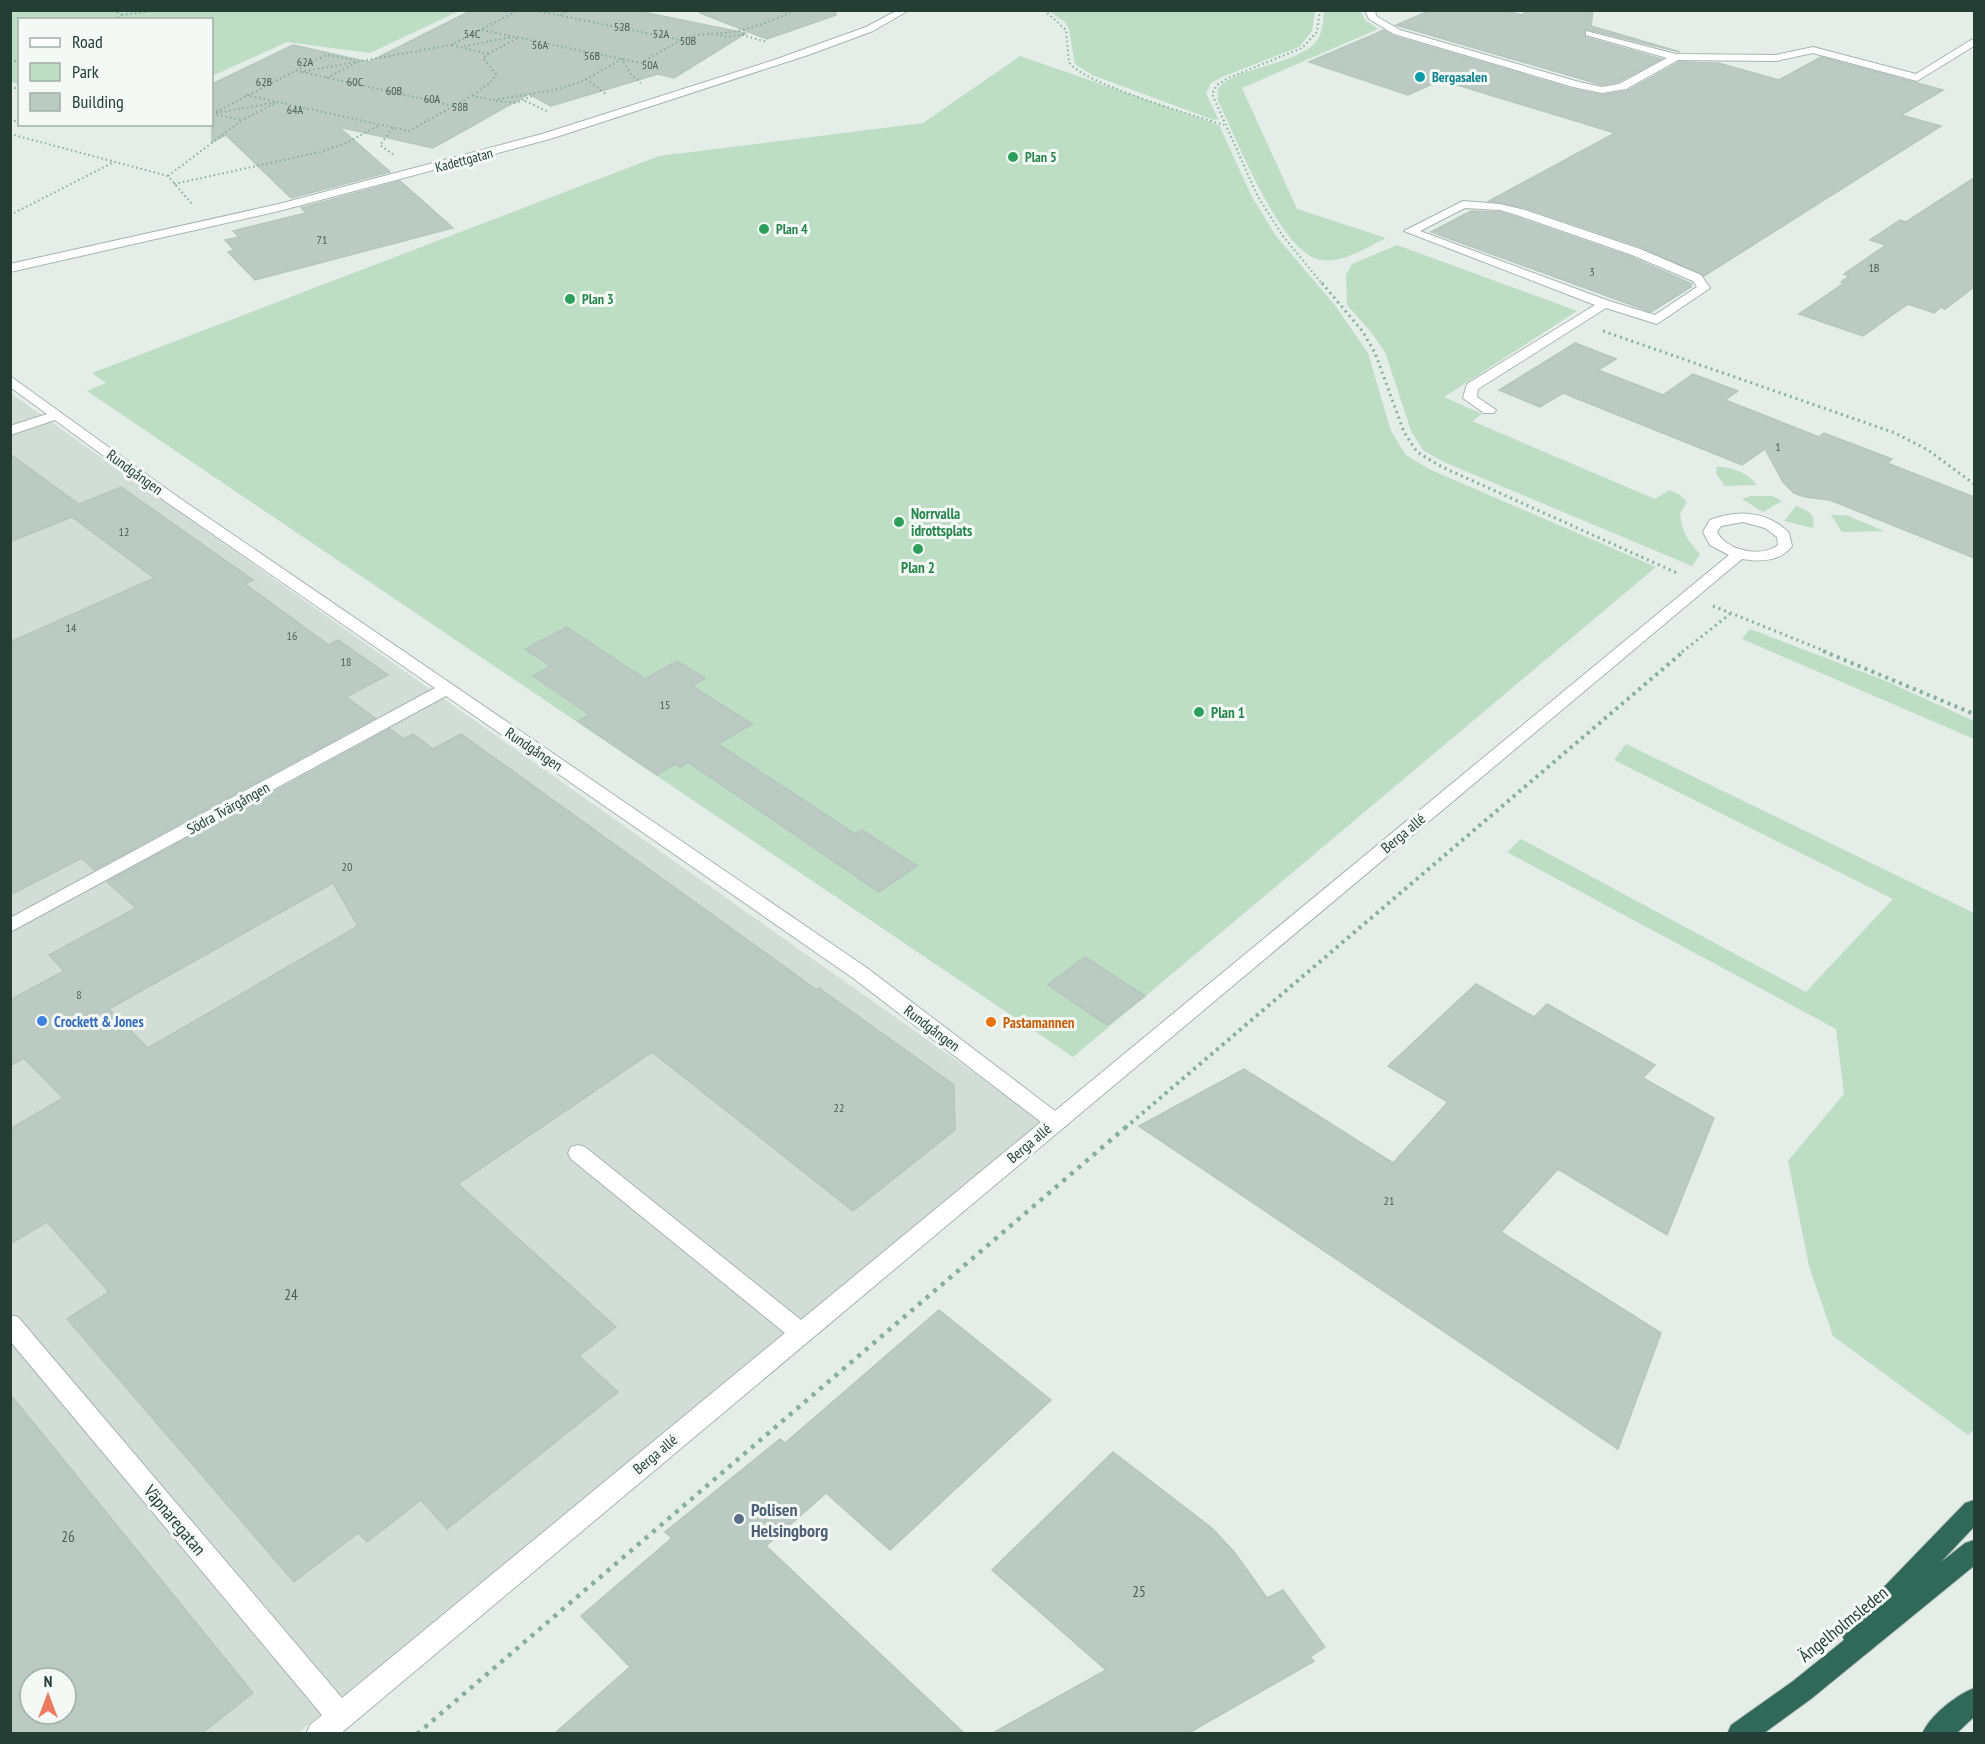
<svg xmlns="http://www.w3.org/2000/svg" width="1985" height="1744" viewBox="0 0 1985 1744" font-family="'PT Sans Narrow',sans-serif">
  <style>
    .built { fill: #d2ddd7; fill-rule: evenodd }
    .green { fill: #bdddc4 }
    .building { fill: #bccac4; stroke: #b6c6bf; stroke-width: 1.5; fill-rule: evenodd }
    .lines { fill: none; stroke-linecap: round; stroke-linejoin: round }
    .minor-casing { stroke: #a7b5af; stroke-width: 2 }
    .highway-casing { stroke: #c2c9c6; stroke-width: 2 }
    .path-far3 { stroke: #85af9f; stroke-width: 2; stroke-dasharray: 1.5 3; stroke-linecap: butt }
    .path-far2 { stroke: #85af9f; stroke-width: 3; stroke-dasharray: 2 4; stroke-linecap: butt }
    .path-far1 { stroke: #85af9f; stroke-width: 4; stroke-dasharray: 3 4.5; stroke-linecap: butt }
    .path { stroke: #85af9f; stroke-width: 4.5; stroke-dasharray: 4 6; stroke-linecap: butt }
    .minor { fill: #fff; fill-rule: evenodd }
    .highway { fill: #30695a; fill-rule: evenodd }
    .culture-dot { fill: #0f9aa8; stroke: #f4f9f6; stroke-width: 2 }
    .leisure-dot { fill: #2e9e5b; stroke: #f4f9f6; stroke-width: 2 }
    .shop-dot { fill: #3f7fe0; stroke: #f4f9f6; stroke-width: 2 }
    .food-dot { fill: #e8710a; stroke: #f4f9f6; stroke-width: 2 }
    .service-dot { fill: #5c6f8a; stroke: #f4f9f6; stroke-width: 2 }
    .labels { text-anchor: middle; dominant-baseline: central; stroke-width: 6; stroke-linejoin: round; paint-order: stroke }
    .number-label { font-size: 12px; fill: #4a6159 }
    .far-culture-label { font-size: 14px; font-weight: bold; fill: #0d838f; stroke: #f4f9f6; text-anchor: start }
    .far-leisure-label { font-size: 14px; font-weight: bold; fill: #27864d; stroke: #f4f9f6; text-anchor: start }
    .far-street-label { font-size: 14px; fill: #243e35; stroke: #f4f9f6 }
    .street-label { font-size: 15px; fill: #243e35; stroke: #f4f9f6 }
    .leisure-label { font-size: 15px; font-weight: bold; fill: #27864d; stroke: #f4f9f6; text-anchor: start }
    .shop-label { font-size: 15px; font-weight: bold; fill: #366cbe; stroke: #f4f9f6; text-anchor: start }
    .food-label { font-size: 15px; font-weight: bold; fill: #c56008; stroke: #f4f9f6; text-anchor: start }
    .near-number-label { font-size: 15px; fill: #4a6159 }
    .near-service-label { font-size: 18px; font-weight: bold; fill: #4e5e75; stroke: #f4f9f6; text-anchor: start }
    .near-street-label { font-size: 18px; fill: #243e35; stroke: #f4f9f6 }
  </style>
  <rect width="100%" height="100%" fill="#e4ede8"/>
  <path class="built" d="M10,393L1044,1122L298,1733H11ZM30,1678H66V1714H30Z"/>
  <g class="green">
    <polygon points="12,11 12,10 459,11 370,53 287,42 212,76 212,20 20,20 19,84 11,82"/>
    <polygon points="1049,11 1315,11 1312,31 1299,47 1222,77 1211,83 1206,93 1218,119 1214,120 1092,75 1075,64 1069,29 1065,22"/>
    <path d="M1324,11H1361L1365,20L1378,29L1242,88L1297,209L1386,238C1365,248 1345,263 1321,260C1281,255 1236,137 1218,101C1218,97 1217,92 1219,88C1233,68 1296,65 1316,42C1323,33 1323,21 1324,11Z"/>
    <polygon points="1020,56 1219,125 1252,197 1276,236 1334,304 1368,353 1391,431 1406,455 1431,470 1656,567 1073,1057 87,391 106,383 92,373 659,156 923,123"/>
    <path d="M1397,245L1577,311L1444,397L1482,414L1472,421L1655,499L1669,490L1680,495L1687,502L1680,514C1682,532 1688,541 1700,554L1692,566L1444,462L1423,450L1411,431L1385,352L1371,332L1347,305L1346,275L1352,264Z"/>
    <path d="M1716,467C1731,466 1748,473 1757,485L1725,486L1717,475Z"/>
    <polygon points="1751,496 1772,496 1782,501 1763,512 1742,499"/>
    <path d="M1796,506C1809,511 1816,513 1813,528L1784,521Z"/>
    <polygon points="1831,515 1846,515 1884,531 1842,532"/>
    <polygon points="1750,629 1886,681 1974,721 1974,739 1742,639"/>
    <polygon points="1626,744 1974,913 1974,1430 1968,1435 1833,1336 1809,1266 1788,1161 1844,1094 1836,1029 1507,852 1521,839 1806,992 1893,899 1614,760"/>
  </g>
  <g class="building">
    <polygon points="472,10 633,10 746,33 674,78 658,74 551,106 529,94 433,148 339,127 390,172 291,198 226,135 212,142 212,84 293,45 369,62"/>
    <polygon points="700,10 835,10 836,15 767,39 700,13"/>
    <polygon points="1431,10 1506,10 1521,15 1530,10 1593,10 1591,26 1680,52 1585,29 1585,37 1661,59 1618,82 1602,85 1396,25"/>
    <polygon points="1384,30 1393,36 1572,89 1602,95 1627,91 1679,62 1718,63 1779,80 1821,57 1943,90 1901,115 1941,126 1704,276 1641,247 1526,208 1489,201 1615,133 1441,80 1408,95 1309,62"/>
    <polygon points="1974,178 1974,287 1945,309 1941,307 1934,313 1908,304 1863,336 1799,314 1844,283 1841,282 1849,276 1844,274 1886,245 1870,240 1900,220 1906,222"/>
    <polygon points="400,181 453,228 255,280 228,252 234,250 225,240 239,237 233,231 306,213 301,208"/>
    <polygon points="1471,211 1500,212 1516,217 1631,257 1692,284 1688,286 1691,287 1651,312 1431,232"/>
    <polygon points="1575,343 1616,359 1598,370 1663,395 1693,374 1738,391 1725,400 1819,437 1824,433 1892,459 1887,463 1974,497 1974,558 1830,500 1805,497 1794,493 1783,482 1765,449 1742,465 1563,393 1540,407 1499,390"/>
    <polygon points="10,454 79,504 121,487 253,580 245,584 329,645 338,640 388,675 346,697 375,718 94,870 82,858 10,895 10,642 154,578 72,517 10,542"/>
    <polygon points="567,627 645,679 677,661 705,678 692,686 752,724 718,744 855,834 862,830 917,866 879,892 688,762 680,767 675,764 657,775 578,721 590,715 533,676 551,666 525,649"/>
    <path d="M390,729L404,739L413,734L433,749L461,734L817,990L819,988L954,1085L955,1130L853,1211L652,1052L458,1184L616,1327L579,1356L618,1392L447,1529L421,1500L367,1542L358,1533L294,1582L67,1319L109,1292L47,1222L10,1244V1129L63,1098L24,1058L10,1066V1000L64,971L49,955L136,908L107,882ZM333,883L358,926L148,1048L109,1009Z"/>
    <polygon points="1085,957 1145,996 1107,1025 1048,985"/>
    <polygon points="1476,984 1534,1017 1547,1004 1655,1065 1643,1078 1714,1118 1667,1235 1558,1169 1501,1232 1661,1333 1618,1449 1139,1126 1244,1069 1393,1163 1448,1102 1388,1066"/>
    <polygon points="939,1310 1051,1400 890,1550 826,1493 766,1546 965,1734 554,1734 630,1667 581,1616 672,1538 665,1532 780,1439 785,1443"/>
    <path d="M10,1394L253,1693L201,1734H10ZM30,1678H66V1714H30Z"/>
    <polygon points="1113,1452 1213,1529 1235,1553 1267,1598 1283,1590 1325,1647 1310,1657 1314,1661 1187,1734 991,1734 1106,1670 992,1570"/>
  </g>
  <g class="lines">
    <g class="minor-casing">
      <g id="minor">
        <polygon points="898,10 909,10 873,31 808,55 550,139 279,211 10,272 10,264 279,204 542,134 774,60 866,27"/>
        <polygon points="1365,10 1375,10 1376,16 1400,30 1579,82 1602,87 1619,84 1667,58 1586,35 1586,31 1676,54 1776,55 1813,47 1916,74 1971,40 1974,39 1974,46 1917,81 1813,53 1776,61 1678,60 1626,89 1602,93 1573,87 1394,34 1369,19"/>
        <path d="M1463,201L1500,204L1525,210L1640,249L1701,275L1710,288L1657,324L1606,308L1478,389L1477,397L1496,410L1494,413H1484L1463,398L1467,384L1595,305L1404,231ZM1465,208L1500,210L1517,215L1632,255L1693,281L1697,287L1655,315L1609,301L1420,231Z"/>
        <path d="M10,376L175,495L867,968L1055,1111L1729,555L1710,545L1703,532L1710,520C1737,509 1768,511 1789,533L1792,546C1780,562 1760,562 1742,559L340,1734H306L310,1725L322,1715L10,1341V1315L18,1317L342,1698L785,1333L571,1159L568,1153L571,1147L578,1145L585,1147L801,1320L1041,1122L853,978L446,696L10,932V918L435,688L165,501L55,420L10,435V426L47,414L10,387ZM1743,522L1765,528L1777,537L1778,545C1761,558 1727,551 1717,532L1721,526Z"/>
      </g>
    </g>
    <g class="highway-casing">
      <g id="highway">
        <polygon points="1974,1500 1974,1527 1941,1562 1965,1543 1974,1540 1974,1566 1811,1699 1763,1734 1727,1734 1731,1725 1793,1681 1844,1640 1842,1635 1846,1626 1965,1503"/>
        <path d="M1974,1688V1717L1956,1734H1922C1929,1716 1956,1695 1974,1688Z"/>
      </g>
    </g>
    <g class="path-far3">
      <polyline points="113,10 122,15"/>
      <path d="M1044,10L1066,30L1069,62C1081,83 1196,116 1224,125"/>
      <polyline points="1320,10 1317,32 1302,48 1228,78 1217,85 1212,94 1258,197 1283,236 1323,285"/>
      <polyline points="560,15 569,10"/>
      <polyline points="114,20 122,15 160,10"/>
      <polyline points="482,30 641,63 681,40 532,10"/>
      <polyline points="716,35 727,37 744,34 744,29"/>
      <polyline points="742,35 767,42"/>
      <path d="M681,40C697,32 715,35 733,32C755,28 776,19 796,10"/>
      <polyline points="452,45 488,54 483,58 496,74 491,82 472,96"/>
      <polyline points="464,46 512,37"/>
      <polyline points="488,54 519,37"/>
      <polyline points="10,63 20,59"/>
      <polyline points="300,72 451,45 519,10"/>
      <polyline points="302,72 454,106"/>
      <polyline points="327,78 356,63"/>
      <polyline points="586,79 607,95"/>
      <polyline points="10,87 20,89"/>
      <polyline points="246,95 409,131 472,96 493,100 554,90 583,81 622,59 630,73 641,83"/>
      <polyline points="496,101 516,103 534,95"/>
      <polyline points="525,101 549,112"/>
      <polyline points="216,113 278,102 242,120"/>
      <polyline points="212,114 326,55 355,60"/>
      <polyline points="10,123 20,119"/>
      <polyline points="393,128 380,145 394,155"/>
      <polyline points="10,134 168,176 192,204"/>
      <polyline points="168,176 242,120 212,114"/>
      <polyline points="174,184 320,152 344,144 380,125"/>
      <polyline points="10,215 114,162"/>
    </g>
    <g class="path-far2">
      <polyline points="1322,283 1363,332 1375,353 1404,432 1417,452 1442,467 1677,573"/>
      <polyline points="1603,331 1895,433 1928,450 1974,484"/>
      <polyline points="1713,606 1827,652"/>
      <polyline points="1682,652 1730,614"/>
    </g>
    <g class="path-far1">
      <polyline points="1823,651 1974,714"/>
      <polyline points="1125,1128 1684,651"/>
    </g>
    <polyline class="path" points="417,1734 1126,1127"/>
    <use href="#minor" class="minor"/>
    <use href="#highway" class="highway"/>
  </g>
  <circle class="culture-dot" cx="1420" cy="77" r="6"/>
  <g class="leisure-dot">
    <circle cx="1013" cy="157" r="6"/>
    <circle cx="764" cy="229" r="6"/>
    <circle cx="570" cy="299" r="6"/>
    <circle cx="899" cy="522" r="6"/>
    <circle cx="918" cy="549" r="6"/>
    <circle cx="1199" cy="712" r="6"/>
  </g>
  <circle class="shop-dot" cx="42" cy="1021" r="6"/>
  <circle class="food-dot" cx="991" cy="1022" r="6"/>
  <circle class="service-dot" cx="739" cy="1519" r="6"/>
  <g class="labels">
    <g class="number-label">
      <text x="622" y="26">52B</text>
      <text x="472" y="33">54C</text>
      <text x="661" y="33">52A</text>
      <text x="688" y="40">50B</text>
      <text x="540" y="44">56A</text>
      <text x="592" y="55">56B</text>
      <text x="305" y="61">62A</text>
      <text x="650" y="64">50A</text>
      <text x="264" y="81">62B</text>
      <text x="355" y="81">60C</text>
      <text x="394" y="90">60B</text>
      <text x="432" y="98">60A</text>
      <text x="460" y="106">58B</text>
      <text x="295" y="109">64A</text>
      <text x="322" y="239">71</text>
      <text x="1874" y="267">1B</text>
      <text x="1592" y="271">3</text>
      <text x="1778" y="446">1</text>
      <text x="124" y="531">12</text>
      <text x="71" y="627">14</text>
      <text x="292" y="635">16</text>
      <text x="346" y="661">18</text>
      <text x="665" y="704">15</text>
      <text x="347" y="866">20</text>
      <text x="79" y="994">8</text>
      <text x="839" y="1107">22</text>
      <text x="1389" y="1200">21</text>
    </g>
    <g class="far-culture-label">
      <text x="1432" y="77">Bergasalen</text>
    </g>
    <g class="far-leisure-label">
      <text x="1025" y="157">Plan 5</text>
      <text x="776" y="229">Plan 4</text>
      <text x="582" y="299">Plan 3</text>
    </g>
    <g class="far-street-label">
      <text transform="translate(464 160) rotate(-15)">Kadettgatan</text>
    </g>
    <g class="street-label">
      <text transform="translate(135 472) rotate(36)">Rundgången</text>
      <text transform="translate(534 749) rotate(34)">Rundgången</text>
      <text transform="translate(228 808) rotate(-29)">Södra Tvärgången</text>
      <text transform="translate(1403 833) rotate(-40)">Berga allé</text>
      <text transform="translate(932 1028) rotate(37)">Rundgången</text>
      <text transform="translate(1029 1143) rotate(-40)">Berga allé</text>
      <text transform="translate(655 1454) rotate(-40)">Berga allé</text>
    </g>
    <g class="leisure-label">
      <text x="911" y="513">Norrvalla<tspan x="911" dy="17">idrottsplats</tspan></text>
      <text x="918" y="567" text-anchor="middle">Plan 2</text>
      <text x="1211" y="712">Plan 1</text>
    </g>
    <g class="shop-label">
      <text x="54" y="1021">Crockett &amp; Jones</text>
    </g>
    <g class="food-label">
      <text x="1003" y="1022">Pastamannen</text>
    </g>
    <g class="near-number-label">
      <text x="291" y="1294">24</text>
      <text x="68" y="1536">26</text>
      <text x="1139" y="1591">25</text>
    </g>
    <g class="near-service-label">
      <text x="751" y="1509">Polisen<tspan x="751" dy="21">Helsingborg</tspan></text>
    </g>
    <g class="near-street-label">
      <text transform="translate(175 1520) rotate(50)">Väpnaregatan</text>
      <text transform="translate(1843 1624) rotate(-39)">Ängelholmsleden</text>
    </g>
  </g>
  <rect width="1985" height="1744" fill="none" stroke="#243e35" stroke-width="24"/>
  <rect x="18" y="18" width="195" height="108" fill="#f4f9f6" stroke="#a1aea9" stroke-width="1.5"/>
  <rect x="30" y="38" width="30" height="9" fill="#ffffff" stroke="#a1aea9" stroke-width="1.5"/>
  <text x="72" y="48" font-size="18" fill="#243e35">Road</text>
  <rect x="30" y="63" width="30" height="18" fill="#bdddc4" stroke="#a1aea9" stroke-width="1.5"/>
  <text x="72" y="78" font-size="18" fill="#243e35">Park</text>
  <rect x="30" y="93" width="30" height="18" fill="#bccac4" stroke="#a1aea9" stroke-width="1.5"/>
  <text x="72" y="108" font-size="18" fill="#243e35">Building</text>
  <g transform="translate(48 1696)"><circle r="28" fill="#f4f9f6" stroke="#a1aea9" stroke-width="1.5"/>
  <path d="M0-4.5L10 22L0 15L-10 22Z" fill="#ed7b61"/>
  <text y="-9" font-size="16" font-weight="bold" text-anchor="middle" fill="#243e35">N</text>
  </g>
</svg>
